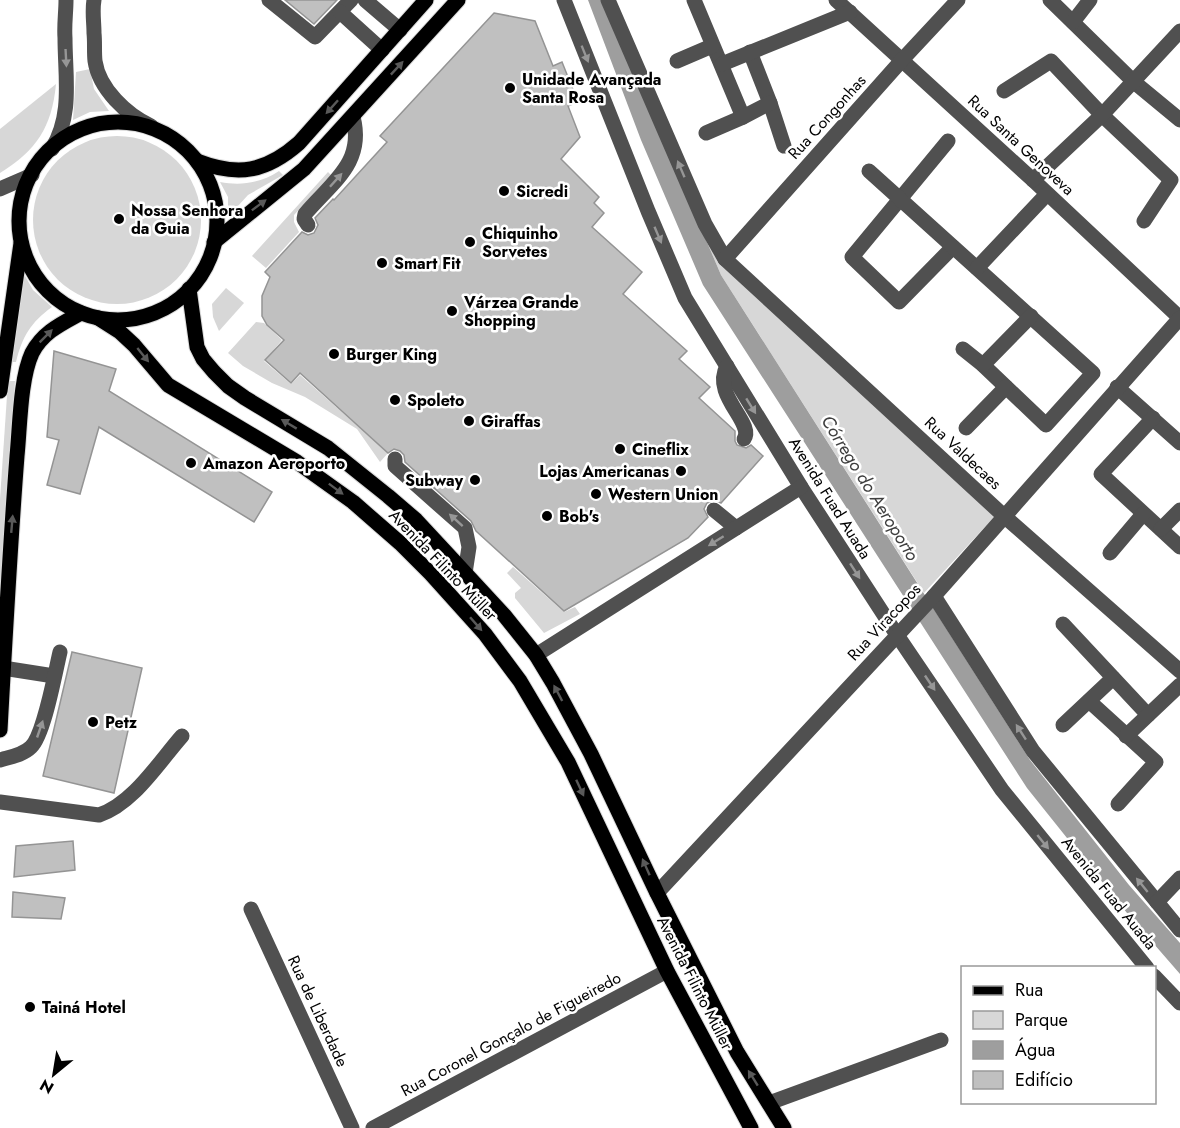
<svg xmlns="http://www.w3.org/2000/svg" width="1180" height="1128" viewBox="0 0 1180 1128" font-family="Jost,sans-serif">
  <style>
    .green { fill: #d7d7d7 }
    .water { fill: #9e9e9e }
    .building { fill: #c0c0c0; stroke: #949494; stroke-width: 1.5 }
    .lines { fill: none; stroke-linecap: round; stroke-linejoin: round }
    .major-casing { stroke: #dbdbdb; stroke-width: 17 }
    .minor { stroke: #505050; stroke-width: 15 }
    .major { stroke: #000; stroke-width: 15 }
    .oneway { fill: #969696 }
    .oneway2 { fill: #595959 }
    .poi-dot { fill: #000; stroke: #fff; stroke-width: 2 }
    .labels { text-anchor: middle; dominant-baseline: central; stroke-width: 5; stroke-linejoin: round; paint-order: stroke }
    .poi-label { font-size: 16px; font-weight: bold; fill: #000; stroke: #fff; text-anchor: start }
    .street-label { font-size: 16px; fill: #000; stroke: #fff }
    .water-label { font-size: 18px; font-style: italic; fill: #3f3f3f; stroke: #fff }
  </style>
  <rect width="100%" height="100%" fill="#fff"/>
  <g class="green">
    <polygon points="604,0 714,248 995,516 924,593 721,275"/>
    <polygon points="90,69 94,89 109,111 90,112 73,120 76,72"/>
    <path d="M56,84C52,127 36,151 0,173V129Z"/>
    <circle cx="117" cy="220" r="84"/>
    <path d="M279,171L283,175L248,195L228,217V197L220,182C241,186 261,183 279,171Z"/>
    <polygon points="328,172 331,175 294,215 294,222 299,232 266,268 252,256"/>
    <path d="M24,274L33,290L52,307C31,322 22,337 16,362H11Z"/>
    <polygon points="226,288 244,303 219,331 213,317 212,304"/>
    <polygon points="256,322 264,323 282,340 264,361 291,384 300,375 388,453 380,462 357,429 305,397 272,383 243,366 228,353"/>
    <polygon points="8,381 15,381 0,601 0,499"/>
    <polygon points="513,567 564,612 575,607 580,614 544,633 515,598 515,593 521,588 507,573"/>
  </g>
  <polygon class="water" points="588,0 604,0 721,275 1030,760 1129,885 1180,943 1180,974 1127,913 1027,788 703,285 641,140"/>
  <g class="building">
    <polygon points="285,0 337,0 314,24"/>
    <polygon points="494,13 535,21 553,66 562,62 578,102 568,106 580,137 561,159 599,197 594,203 604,213 592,227 642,272 623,294 687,351 679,359 710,387 699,398 735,431 735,441 737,445 746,448 751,445 763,456 721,503 715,500 707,503 704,509 708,517 688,538 564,611 476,531 471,521 405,462 404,455 400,451 394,449 388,453 300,373 291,383 265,360 284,340 267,325 262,316 262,296 270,277 265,272 302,232 308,235 314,233 318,225 315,218 333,199 334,200 387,142 380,136"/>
    <polygon points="54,351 116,369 109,391 272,492 254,522 99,427 80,494 47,485 59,440 47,437"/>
    <polygon points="72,652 142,668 114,793 43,776"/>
    <polygon points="73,841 75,870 14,877 16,846"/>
    <polygon points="13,892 65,898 61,919 12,917"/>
  </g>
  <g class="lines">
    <g class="major-casing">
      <g id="major">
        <circle cx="118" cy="221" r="99"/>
        <path d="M197,161C238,177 266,172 299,143L426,0"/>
        <polyline points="214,242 304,169 458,0"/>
        <polyline points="189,289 197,347 203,359 214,372 228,386 245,398 328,448 388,496 416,520 443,549 504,615 536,655 553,683 591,754 657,893 737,1052 784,1128"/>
        <polyline points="98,318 120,332 134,345 168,385 297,462 353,502 400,543 431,574 485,634 520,681 568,762 667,971 751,1128"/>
        <polyline points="0,391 21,243"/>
        <path d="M0,730C5,638 10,547 17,456C20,427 20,379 32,353C43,332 61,324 81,313"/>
      </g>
    </g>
    <g class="minor">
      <path d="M94,0C92,11 94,22 94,33C95,42 94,52 95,61C99,89 127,115 151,126"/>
      <polyline points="269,0 315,37 351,0"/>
      <polyline points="365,0 400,30"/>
      <polyline points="564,0 648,211 685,298 801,487 897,635 1002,790 1147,968"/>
      <polyline points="608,0 705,224 725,259 1004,516 1180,671"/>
      <polyline points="694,0 743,117"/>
      <polyline points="836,0 1033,180 1180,318"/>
      <polyline points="1050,0 1134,82 1180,120"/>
      <polyline points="340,12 382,50"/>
      <polyline points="1073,22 1090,0"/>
      <polyline points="750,52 770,103 784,146"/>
      <polyline points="677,61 712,46"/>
      <polyline points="722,64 850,12"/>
      <polyline points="1004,91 1051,61 1102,115 1171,180 1144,221"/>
      <polyline points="706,133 743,117 770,103"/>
      <polyline points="948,141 852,257 899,302 953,247"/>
      <path d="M52,149C73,114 65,77 65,38C64,25 66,13 66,0"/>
      <polyline points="869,171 1093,373 1046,425 983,365 963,349"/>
      <polyline points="1033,180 1102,115 1180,31"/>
      <polyline points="0,189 32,175"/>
      <path d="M308,225L304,219L305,214C332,182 365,163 353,117"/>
      <polyline points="725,259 902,60 958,0"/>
      <polyline points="977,268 1047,194"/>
      <polyline points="983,365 1031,316"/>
      <path d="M727,366C711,395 755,423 744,439"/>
      <polyline points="1117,387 1180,443"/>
      <polyline points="1153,418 1101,474 1180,547"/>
      <polyline points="966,428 1006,387"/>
      <polyline points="395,459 395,466 465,528 469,547 465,573"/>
      <polyline points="714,510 736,528"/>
      <polyline points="1161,529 1180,510"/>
      <polyline points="1110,553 1143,514"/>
      <polyline points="934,596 1033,751 1180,930"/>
      <polyline points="1063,624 1148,715"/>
      <polyline points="536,655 801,487"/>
      <polyline points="3,668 54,676"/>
      <polyline points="1089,701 1156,762 1118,804"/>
      <polyline points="1063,725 1113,678"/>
      <polyline points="1126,736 1180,685"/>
      <path d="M0,760C10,757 23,755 31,747C44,735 55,673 60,652"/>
      <path d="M0,802L99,815C133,804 159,762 182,736"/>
      <polyline points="657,893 934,596 1180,318"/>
      <polyline points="1157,902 1180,878"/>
      <polyline points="251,909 352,1128"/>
      <polyline points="1154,976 1180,1003"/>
      <polyline points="769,1103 941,1040"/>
      <polyline points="373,1128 667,971"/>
    </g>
    <use href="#major" class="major"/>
  </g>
  <defs><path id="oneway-solid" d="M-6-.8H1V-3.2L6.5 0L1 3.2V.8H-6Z" transform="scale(1.5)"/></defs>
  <g class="oneway">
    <use href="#oneway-solid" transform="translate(585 54) rotate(68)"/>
    <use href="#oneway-solid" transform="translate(66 58) rotate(87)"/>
    <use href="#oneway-solid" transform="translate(681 169) rotate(-113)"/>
    <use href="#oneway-solid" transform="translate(336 180) rotate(-48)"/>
    <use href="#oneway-solid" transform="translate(658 235) rotate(67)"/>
    <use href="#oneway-solid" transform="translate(751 406) rotate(58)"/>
    <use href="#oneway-solid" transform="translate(456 520) rotate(-138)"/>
    <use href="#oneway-solid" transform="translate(716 541) rotate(148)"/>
    <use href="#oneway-solid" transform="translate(855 571) rotate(57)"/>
    <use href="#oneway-solid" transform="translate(930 683) rotate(56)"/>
    <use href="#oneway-solid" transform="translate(40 729) rotate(-71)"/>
    <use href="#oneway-solid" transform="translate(1021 732) rotate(-123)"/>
    <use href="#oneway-solid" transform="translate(1043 842) rotate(51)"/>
    <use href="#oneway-solid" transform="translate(1142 885) rotate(-129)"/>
  </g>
  <g class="oneway2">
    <use href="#oneway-solid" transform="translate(397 68) rotate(-47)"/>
    <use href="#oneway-solid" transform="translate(332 107) rotate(132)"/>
    <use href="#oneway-solid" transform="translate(259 205) rotate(-37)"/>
    <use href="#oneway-solid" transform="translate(46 336) rotate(-45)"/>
    <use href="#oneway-solid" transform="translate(143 355) rotate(51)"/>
    <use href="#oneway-solid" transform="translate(289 424) rotate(-149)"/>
    <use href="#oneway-solid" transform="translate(336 489) rotate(37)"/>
    <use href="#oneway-solid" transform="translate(12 524) rotate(-85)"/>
    <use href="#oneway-solid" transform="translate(476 624) rotate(49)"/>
    <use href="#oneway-solid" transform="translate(558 693) rotate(-118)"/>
    <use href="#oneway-solid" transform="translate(580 788) rotate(65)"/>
    <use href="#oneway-solid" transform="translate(646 867) rotate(-114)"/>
    <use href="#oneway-solid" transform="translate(753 1078) rotate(-122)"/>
  </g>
  <g class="poi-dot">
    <circle cx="510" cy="88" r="6"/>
    <circle cx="504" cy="191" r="6"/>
    <circle cx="119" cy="219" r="6"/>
    <circle cx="470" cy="242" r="6"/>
    <circle cx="382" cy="263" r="6"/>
    <circle cx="452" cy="311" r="6"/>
    <circle cx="334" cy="354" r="6"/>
    <circle cx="395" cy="400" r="6"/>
    <circle cx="469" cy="421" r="6"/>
    <circle cx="620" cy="449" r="6"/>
    <circle cx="191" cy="463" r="6"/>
    <circle cx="681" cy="471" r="6"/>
    <circle cx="475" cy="480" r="6"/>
    <circle cx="596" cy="494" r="6"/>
    <circle cx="547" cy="516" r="6"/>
    <circle cx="93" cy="722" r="6"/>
    <circle cx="30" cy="1007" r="6"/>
  </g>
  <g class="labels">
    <g class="poi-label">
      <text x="522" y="79">Unidade Avançada<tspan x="522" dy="18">Santa Rosa</tspan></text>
      <text x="516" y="191">Sicredi</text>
      <text x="131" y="210">Nossa Senhora<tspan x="131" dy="18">da Guia</tspan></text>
      <text x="482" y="233">Chiquinho<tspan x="482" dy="18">Sorvetes</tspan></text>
      <text x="394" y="263">Smart Fit</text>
      <text x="464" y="302">Várzea Grande<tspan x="464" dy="18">Shopping</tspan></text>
      <text x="346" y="354">Burger King</text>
      <text x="407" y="400">Spoleto</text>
      <text x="481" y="421">Giraffas</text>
      <text x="632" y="449">Cineflix</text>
      <text x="203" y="463">Amazon Aeroporto</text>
      <text x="669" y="471" text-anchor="end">Lojas Americanas</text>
      <text x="463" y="480" text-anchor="end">Subway</text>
      <text x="608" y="494">Western Union</text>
      <text x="559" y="516">Bob's</text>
      <text x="105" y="722">Petz</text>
      <text x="42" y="1007">Tainá Hotel</text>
    </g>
    <g class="street-label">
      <text transform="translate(827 117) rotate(-48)">Rua Congonhas</text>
      <text transform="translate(1021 145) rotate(43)">Rua Santa Genoveva</text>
      <text transform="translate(963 453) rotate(43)">Rua Valdecaes</text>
      <text transform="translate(830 498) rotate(58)">Avenida Fuad Auada</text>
      <text transform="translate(443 565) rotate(46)">Avenida Filinto Müller</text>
      <text transform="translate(884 622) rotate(-47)">Rua Viracopos</text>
      <text transform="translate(1109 893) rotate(51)">Avenida Fuad Auada</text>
      <text transform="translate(695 983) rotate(63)">Avenida Filinto Müller</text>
      <text transform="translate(318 1011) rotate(65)">Rua de Liberdade</text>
      <text transform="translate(511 1034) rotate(-28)">Rua Coronel Gonçalo de Figueiredo</text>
    </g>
    <g class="water-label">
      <text transform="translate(870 488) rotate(58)">Córrego do Aeroporto</text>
    </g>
  </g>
  <rect x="961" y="966" width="195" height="138" fill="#ffffff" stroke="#999999" stroke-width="1.5"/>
  <rect x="973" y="986" width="30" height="9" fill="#000000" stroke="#999999" stroke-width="1.5"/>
  <text x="1015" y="996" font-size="18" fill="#000000">Rua</text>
  <rect x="973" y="1011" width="30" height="18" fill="#d7d7d7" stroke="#999999" stroke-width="1.5"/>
  <text x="1015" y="1026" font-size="18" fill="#000000">Parque</text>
  <rect x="973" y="1041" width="30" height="18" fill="#9e9e9e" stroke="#999999" stroke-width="1.5"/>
  <text x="1015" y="1056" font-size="18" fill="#000000">Água</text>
  <rect x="973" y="1071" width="30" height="18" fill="#c0c0c0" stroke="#999999" stroke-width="1.5"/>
  <text x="1015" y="1086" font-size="18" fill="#000000">Edifício</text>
  <g transform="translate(54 1074) rotate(210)" stroke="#ffffff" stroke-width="4.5" paint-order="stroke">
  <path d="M0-4.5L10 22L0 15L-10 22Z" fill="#000000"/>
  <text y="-9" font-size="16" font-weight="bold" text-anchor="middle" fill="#000000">N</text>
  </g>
</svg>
